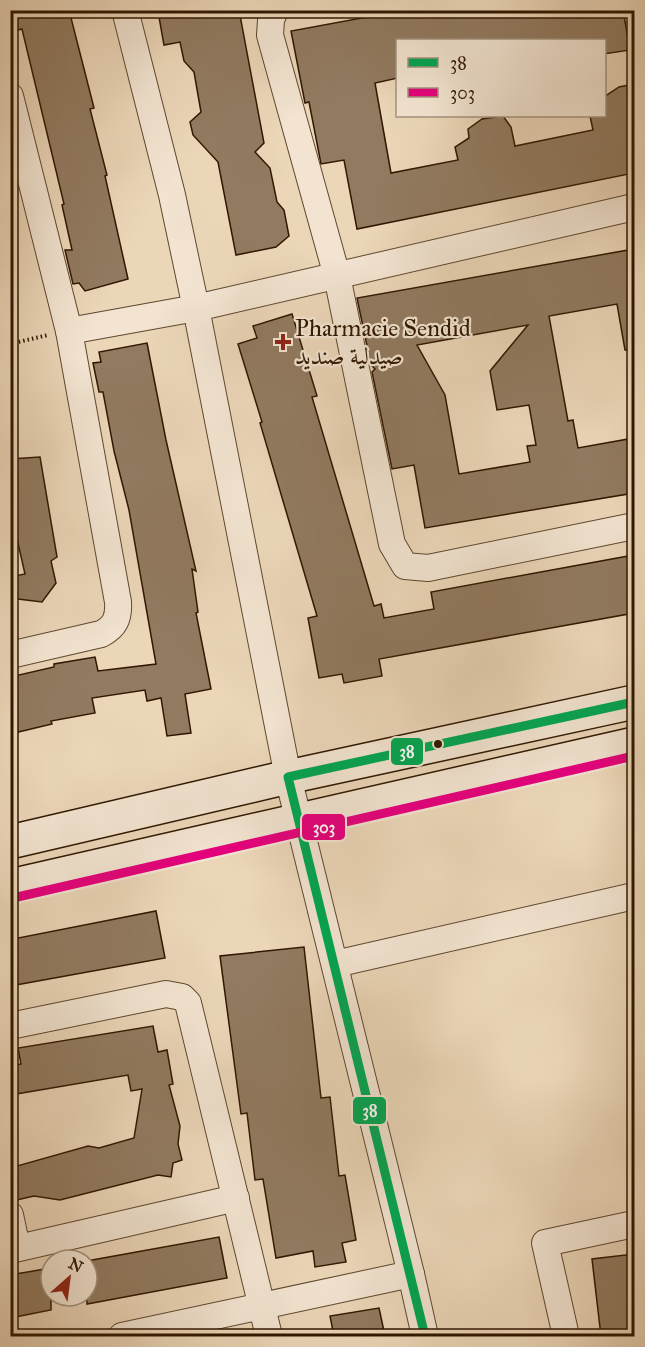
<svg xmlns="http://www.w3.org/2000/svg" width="645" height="1347" viewBox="0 0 645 1347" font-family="'IM FELL Great Primer',Amiri,serif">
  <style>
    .building { fill: #917a60; stroke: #301700; stroke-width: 1.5; fill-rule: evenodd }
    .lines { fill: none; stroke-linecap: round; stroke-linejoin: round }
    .street-casing { stroke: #5f472e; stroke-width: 28 }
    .secondary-casing { stroke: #301700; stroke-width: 36 }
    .path { stroke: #301700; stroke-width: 4; stroke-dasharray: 1.5 3; stroke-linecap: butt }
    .street { stroke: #f2e4d1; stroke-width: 26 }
    .secondary { stroke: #f2e4d1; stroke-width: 33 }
    .bus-1-casing { stroke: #f2e4d1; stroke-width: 14 }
    .bus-2-casing { stroke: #f2e4d1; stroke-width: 14 }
    .bus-1 { stroke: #00a651; stroke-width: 9 }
    .bus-2 { stroke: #e5007d; stroke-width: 9 }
    .poi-dot { fill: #8f2418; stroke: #f2e4d1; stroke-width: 2 }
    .bus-dot { fill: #301700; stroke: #f2e4d1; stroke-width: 2 }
    .labels { text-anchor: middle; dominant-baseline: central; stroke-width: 4.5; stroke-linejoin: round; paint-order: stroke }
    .poi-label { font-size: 24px; fill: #301700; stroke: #f2e4d1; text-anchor: start }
    .line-badge { stroke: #f2e4d1; stroke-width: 2 }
    .badge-label { font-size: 16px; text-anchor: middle; font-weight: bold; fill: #fff }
  </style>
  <rect width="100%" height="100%" fill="#ebd6b8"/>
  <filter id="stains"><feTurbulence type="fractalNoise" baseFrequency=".00333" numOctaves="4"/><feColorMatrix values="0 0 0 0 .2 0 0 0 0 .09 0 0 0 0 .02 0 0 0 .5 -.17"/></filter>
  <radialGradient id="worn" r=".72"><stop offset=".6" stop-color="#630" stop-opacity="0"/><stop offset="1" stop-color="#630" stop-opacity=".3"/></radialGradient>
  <g class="building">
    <polygon points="10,10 69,10 94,108 90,109 107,175 105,176 128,279 85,291 79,283 73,284 65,250 72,250 62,205 64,204 22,29 10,32"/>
    <polygon points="177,10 239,10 264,143 255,152 270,168 277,202 284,210 289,236 276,247 236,255 218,162 193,135 190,122 201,112 194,72 184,61 180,42 164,45 159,17 177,14"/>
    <polygon points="405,10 623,10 630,50 604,54 604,40 398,40 398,78 375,83 391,173 458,160 455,147 469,138 468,129 482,119 503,116 511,127 515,146 593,130 590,116 604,116 604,97 619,87 634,84 634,173 357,229 344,160 321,164 309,102 305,103 291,31"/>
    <path d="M634,249V350H625L617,304L549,316L568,421L573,420L578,448L634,438V493L425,528L414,465L392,469L372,372L375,369L371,365L357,298ZM528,325L490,371L497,410L529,405L536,445L527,446L530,462L459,474L445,395L417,345Z"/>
    <polygon points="292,314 317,396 312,397 374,606 381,604 384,618 434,609 431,592 634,555 634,613 379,659 382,676 344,683 342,674 319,678 308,618 317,616 260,423 262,422 238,344 257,338 253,326"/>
    <polygon points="147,343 166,440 196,571 192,569 198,612 196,613 211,689 185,694 191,733 167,736 161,698 147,701 145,690 92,698 95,713 51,721 52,724 10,734 10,677 54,667 54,664 95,657 98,671 156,664 129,510 114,451 103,392 99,392 93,363 101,362 99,352"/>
    <polygon points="40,457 57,557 51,561 56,583 42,602 10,598 10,577 25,574 10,508 10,459"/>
    <polygon points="156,911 165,958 10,986 10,948 15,947 13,939"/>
    <polygon points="304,947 321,1098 330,1097 339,1176 345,1175 356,1240 342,1243 346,1262 315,1267 313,1251 276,1258 263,1179 255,1180 247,1113 241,1114 220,956"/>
    <polygon points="153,1026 158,1052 167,1050 173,1084 169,1085 180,1126 178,1144 182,1160 173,1163 171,1177 158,1175 60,1200 34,1196 12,1201 17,1166 88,1146 99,1148 134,1138 142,1089 131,1091 128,1075 10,1095 10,1065 21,1064 18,1048"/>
    <polygon points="219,1237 227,1278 87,1304 87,1261"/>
    <polygon points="634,1254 634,1336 601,1336 592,1259"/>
    <polygon points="51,1268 51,1310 10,1318 10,1275"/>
    <polygon points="379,1308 385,1336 334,1336 330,1316"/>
  </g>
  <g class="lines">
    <g class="street-casing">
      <g id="street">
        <polyline points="125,10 172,195 196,308 288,777 411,1274 425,1336"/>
        <polyline points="275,10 271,20 270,35 337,276 392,544 405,566 428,568 634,526"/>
        <path d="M10,96L69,331L118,602C119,618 115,627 101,634L10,655"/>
        <polyline points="69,331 196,308 634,207"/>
        <polyline points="335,964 634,896"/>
        <polyline points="10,1026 166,994 182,997 188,1003 269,1336"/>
        <polyline points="10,1215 17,1248"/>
        <polyline points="10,1250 236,1198"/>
        <polyline points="122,1336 411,1274"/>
        <polyline points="566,1336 545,1243 634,1224"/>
      </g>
    </g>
    <g class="secondary-casing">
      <g id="secondary">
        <polyline points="10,842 288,777 634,702"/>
        <polyline points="10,886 634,744"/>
      </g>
    </g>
    <polyline class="path" points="10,344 48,335"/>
    <use href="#street" class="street"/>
    <use href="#secondary" class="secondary"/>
    <g class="bus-1-casing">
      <polyline id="bus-1" points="425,1336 288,777 634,702"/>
    </g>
    <g class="bus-2-casing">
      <polyline id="bus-2" points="13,898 634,756"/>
    </g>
    <use href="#bus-1" class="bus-1"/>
    <use href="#bus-2" class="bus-2"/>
  </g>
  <path class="poi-dot" d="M280 333h6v6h6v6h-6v6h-6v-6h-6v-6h6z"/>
  <circle class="bus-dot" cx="438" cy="744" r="5"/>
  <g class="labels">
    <g class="poi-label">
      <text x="295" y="328">Pharmacie Sendid<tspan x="295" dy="28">صيدلية صنديد</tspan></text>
    </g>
  </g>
  <g class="line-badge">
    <rect x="390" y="737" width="34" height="29" rx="6" fill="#00a651"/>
    <rect x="301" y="813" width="45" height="28" rx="6" fill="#e5007d"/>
    <rect x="352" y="1096" width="35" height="29" rx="6" fill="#00a651"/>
  </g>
  <g class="badge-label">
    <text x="407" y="757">38</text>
    <text x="324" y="833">303</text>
    <text x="370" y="1116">38</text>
  </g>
  <rect width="645" height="1347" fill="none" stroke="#ebd6b8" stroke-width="36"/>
  <rect x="12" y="12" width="621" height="1323" fill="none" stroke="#301700" stroke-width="3"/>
  <rect x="18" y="18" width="609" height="1311" fill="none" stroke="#301700" stroke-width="1.5"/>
  <rect x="396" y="39" width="210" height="78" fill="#f2e4d1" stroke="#a4927d" stroke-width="1.5"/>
  <rect x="408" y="58" width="30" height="9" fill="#00a651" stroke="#a4927d" stroke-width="1.5"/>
  <text x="450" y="69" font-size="18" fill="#301700">38</text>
  <rect x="408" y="88" width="30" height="9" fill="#e5007d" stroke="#a4927d" stroke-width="1.5"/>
  <text x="450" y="99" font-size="18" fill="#301700">303</text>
  <g transform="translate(69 1278) rotate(28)"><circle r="28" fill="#f2e4d1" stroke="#a4927d" stroke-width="1.5"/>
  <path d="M0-4.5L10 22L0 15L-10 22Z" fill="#8f2418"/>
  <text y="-9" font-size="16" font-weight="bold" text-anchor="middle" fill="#301700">N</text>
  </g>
  <rect width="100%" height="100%" filter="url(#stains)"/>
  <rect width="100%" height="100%" fill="url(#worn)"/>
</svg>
